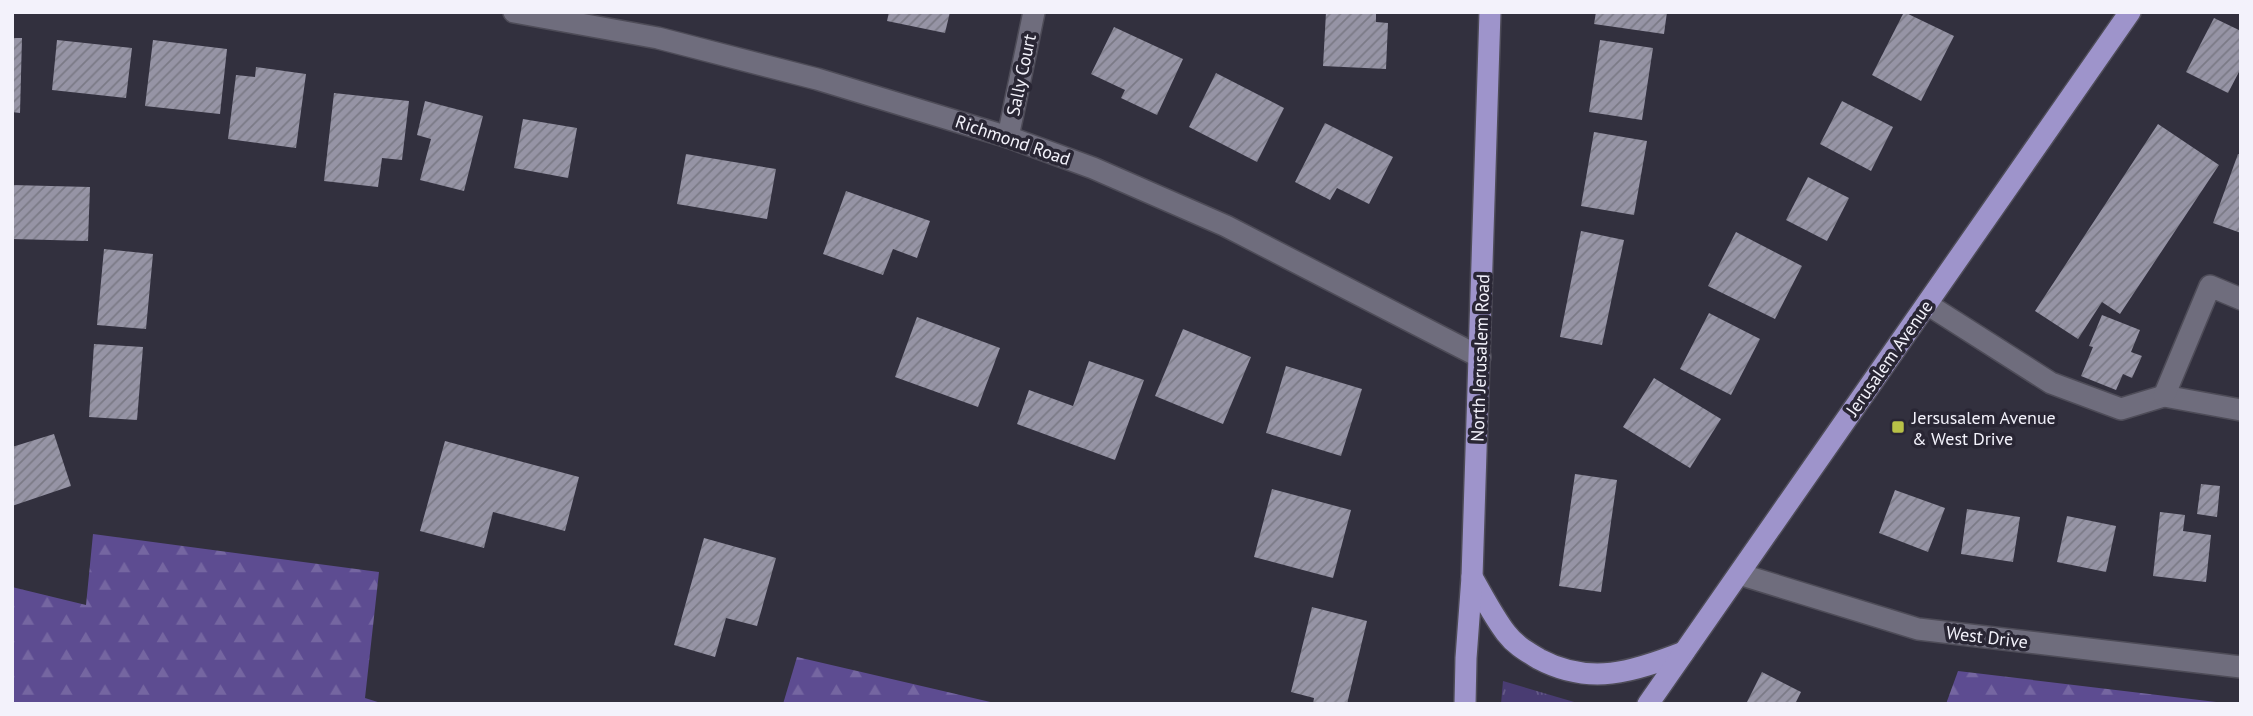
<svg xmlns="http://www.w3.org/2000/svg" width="2253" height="716" viewBox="0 0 2253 716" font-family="'PT Sans',sans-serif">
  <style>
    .grass { fill: url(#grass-tufts) }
    .forest { fill: url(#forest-firs) }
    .building { fill: url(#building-hatch) }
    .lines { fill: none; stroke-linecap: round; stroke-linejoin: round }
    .minor-casing { stroke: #4e4c58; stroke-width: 24 }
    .major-casing { stroke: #4e4c58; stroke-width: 24 }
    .minor { stroke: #6f6d7d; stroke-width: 21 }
    .major { stroke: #9e94cb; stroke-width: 21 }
    .poi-dot { fill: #b8c147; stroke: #292634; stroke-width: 2.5 }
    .labels { text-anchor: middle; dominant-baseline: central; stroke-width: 7; stroke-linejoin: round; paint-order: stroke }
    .street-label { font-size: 18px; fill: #f3f2fb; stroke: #292634 }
    .poi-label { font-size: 18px; fill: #f3f2fb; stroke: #292634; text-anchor: start }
  </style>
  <defs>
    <pattern id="grass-tufts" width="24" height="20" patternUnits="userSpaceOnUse" patternTransform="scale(1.75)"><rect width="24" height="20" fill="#493c72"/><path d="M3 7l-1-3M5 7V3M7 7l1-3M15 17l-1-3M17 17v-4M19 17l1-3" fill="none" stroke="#645987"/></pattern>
    <pattern id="forest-firs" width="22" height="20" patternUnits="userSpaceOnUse" patternTransform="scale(1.75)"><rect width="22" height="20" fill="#5d4c91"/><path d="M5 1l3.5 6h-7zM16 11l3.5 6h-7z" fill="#7566a1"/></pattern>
    <pattern id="building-hatch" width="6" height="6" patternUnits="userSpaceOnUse" patternTransform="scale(1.75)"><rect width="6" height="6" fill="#9694a5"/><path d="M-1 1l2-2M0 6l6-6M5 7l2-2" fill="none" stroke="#7b7a86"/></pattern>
  </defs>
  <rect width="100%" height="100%" fill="#32303e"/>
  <polygon class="grass" points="1503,681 1581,704 1501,704"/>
  <g class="forest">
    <polygon points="93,534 379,572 365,698 384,704 12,704 12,587 86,605"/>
    <polygon points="797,657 999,704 783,704"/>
    <polygon points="1958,671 2233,704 1946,704"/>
  </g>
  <g class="building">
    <polygon points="889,12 950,12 945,33 887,21"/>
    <polygon points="1326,12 1376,12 1376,22 1388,23 1386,69 1323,66"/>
    <polygon points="1596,12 1667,12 1664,34 1594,24"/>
    <polygon points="1904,12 1954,36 1921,101 1872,75"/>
    <polygon points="2214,18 2241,31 2241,68 2228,93 2186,72"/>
    <polygon points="1114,27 1183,59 1157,115 1121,98 1125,90 1091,74"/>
    <polygon points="12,38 22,38 20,113 12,112"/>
    <polygon points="57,40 132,48 126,98 52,90"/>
    <polygon points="153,40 227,49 220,114 145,106"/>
    <polygon points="1600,40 1653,48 1642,120 1589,112"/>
    <polygon points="256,67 306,74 296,148 228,139 236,75 255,77"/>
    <polygon points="1216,73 1284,108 1257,162 1189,127"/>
    <polygon points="334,93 409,101 402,160 382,158 378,187 324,181"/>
    <polygon points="425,101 483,116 464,191 420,180 431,139 417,135"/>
    <polygon points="1842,101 1893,127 1871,171 1820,144"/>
    <polygon points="523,119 577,128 568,178 514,168"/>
    <polygon points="1325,123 1393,157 1369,204 1337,188 1330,200 1295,182"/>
    <polygon points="2158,124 2219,165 2120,314 2102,302 2078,339 2035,311"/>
    <polygon points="1594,132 1647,141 1634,215 1581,206"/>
    <polygon points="686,154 776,169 767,219 677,204"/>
    <polygon points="2238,154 2241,155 2241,233 2213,223"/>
    <polygon points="1808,177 1849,198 1827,241 1786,220"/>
    <polygon points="12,185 90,187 88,241 12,239"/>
    <polygon points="846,191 930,221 917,258 893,249 883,275 823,254"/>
    <polygon points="1581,231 1624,240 1602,345 1560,337"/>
    <polygon points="1736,232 1802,266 1775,319 1708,286"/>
    <polygon points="104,249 153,254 146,329 97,325"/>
    <polygon points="1709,313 1760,339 1731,395 1680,369"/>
    <polygon points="2102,315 2140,330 2131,352 2142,356 2132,378 2123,374 2116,390 2081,376 2093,347 2089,346"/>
    <polygon points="917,317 1000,348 978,407 895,377"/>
    <polygon points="1183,329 1251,357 1223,424 1155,396"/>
    <polygon points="94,344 143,347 137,420 89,417"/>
    <polygon points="1089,361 1144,380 1115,460 1017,424 1029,390 1073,406"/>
    <polygon points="1286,366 1362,389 1341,456 1266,433"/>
    <polygon points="1654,378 1721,419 1690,468 1623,427"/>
    <polygon points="54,434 71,486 12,506 12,447"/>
    <polygon points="445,441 579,477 565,531 493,512 484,548 420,531"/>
    <polygon points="1575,474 1617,480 1601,592 1559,586"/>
    <polygon points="2201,484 2220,486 2217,517 2197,514"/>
    <polygon points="1272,489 1351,510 1333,578 1254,557"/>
    <polygon points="1895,490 1945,508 1928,552 1879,533"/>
    <polygon points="1967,509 2020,517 2013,562 1961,554"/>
    <polygon points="2160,512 2185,515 2183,531 2211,535 2206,582 2153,576"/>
    <polygon points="2067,516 2116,526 2106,572 2057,562"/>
    <polygon points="704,538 776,558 757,626 726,618 715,657 674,645"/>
    <polygon points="1312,607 1367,621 1347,704 1313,704 1314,698 1291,692"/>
    <polygon points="1762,672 1801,692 1795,704 1746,704"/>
  </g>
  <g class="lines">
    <g class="minor-casing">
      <g id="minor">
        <polyline points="514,12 658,38 817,79 1008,137 1093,168 1226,226 1480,357"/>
        <polyline points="1008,137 1034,12"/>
        <polyline points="1927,304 2051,383 2121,409 2164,396 2241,410"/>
        <polyline points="2164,396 2210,286 2241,299"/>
        <polyline points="1739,574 1918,629 2241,667"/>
      </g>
    </g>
    <g class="major-casing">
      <g id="major">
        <path d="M1472,577C1483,596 1493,616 1506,633C1515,645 1526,651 1539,659C1590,686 1633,672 1684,652"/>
        <polyline points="1465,704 1466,658 1472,577 1490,12"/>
        <polyline points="1648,704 2130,12"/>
      </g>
    </g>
    <use href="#minor" class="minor"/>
    <use href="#major" class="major"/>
  </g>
  <rect class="poi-dot" x="1891" y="420" width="14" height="14" rx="3.5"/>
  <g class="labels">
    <g class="street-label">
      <text transform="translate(1021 75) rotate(-78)">Sally Court</text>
      <text transform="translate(1013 140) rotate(19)">Richmond Road</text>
      <text transform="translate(1480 358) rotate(-88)">North Jerusalem Road</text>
      <text transform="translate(1889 358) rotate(-55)">Jerusalem Avenue</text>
      <text transform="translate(1987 637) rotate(7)">West Drive</text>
    </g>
    <g class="poi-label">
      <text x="1912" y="417">Jersusalem Avenue<tspan x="1912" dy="21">&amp; West Drive</tspan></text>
    </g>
  </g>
  <rect width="2253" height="716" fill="none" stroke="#f3f2fb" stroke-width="28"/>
</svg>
